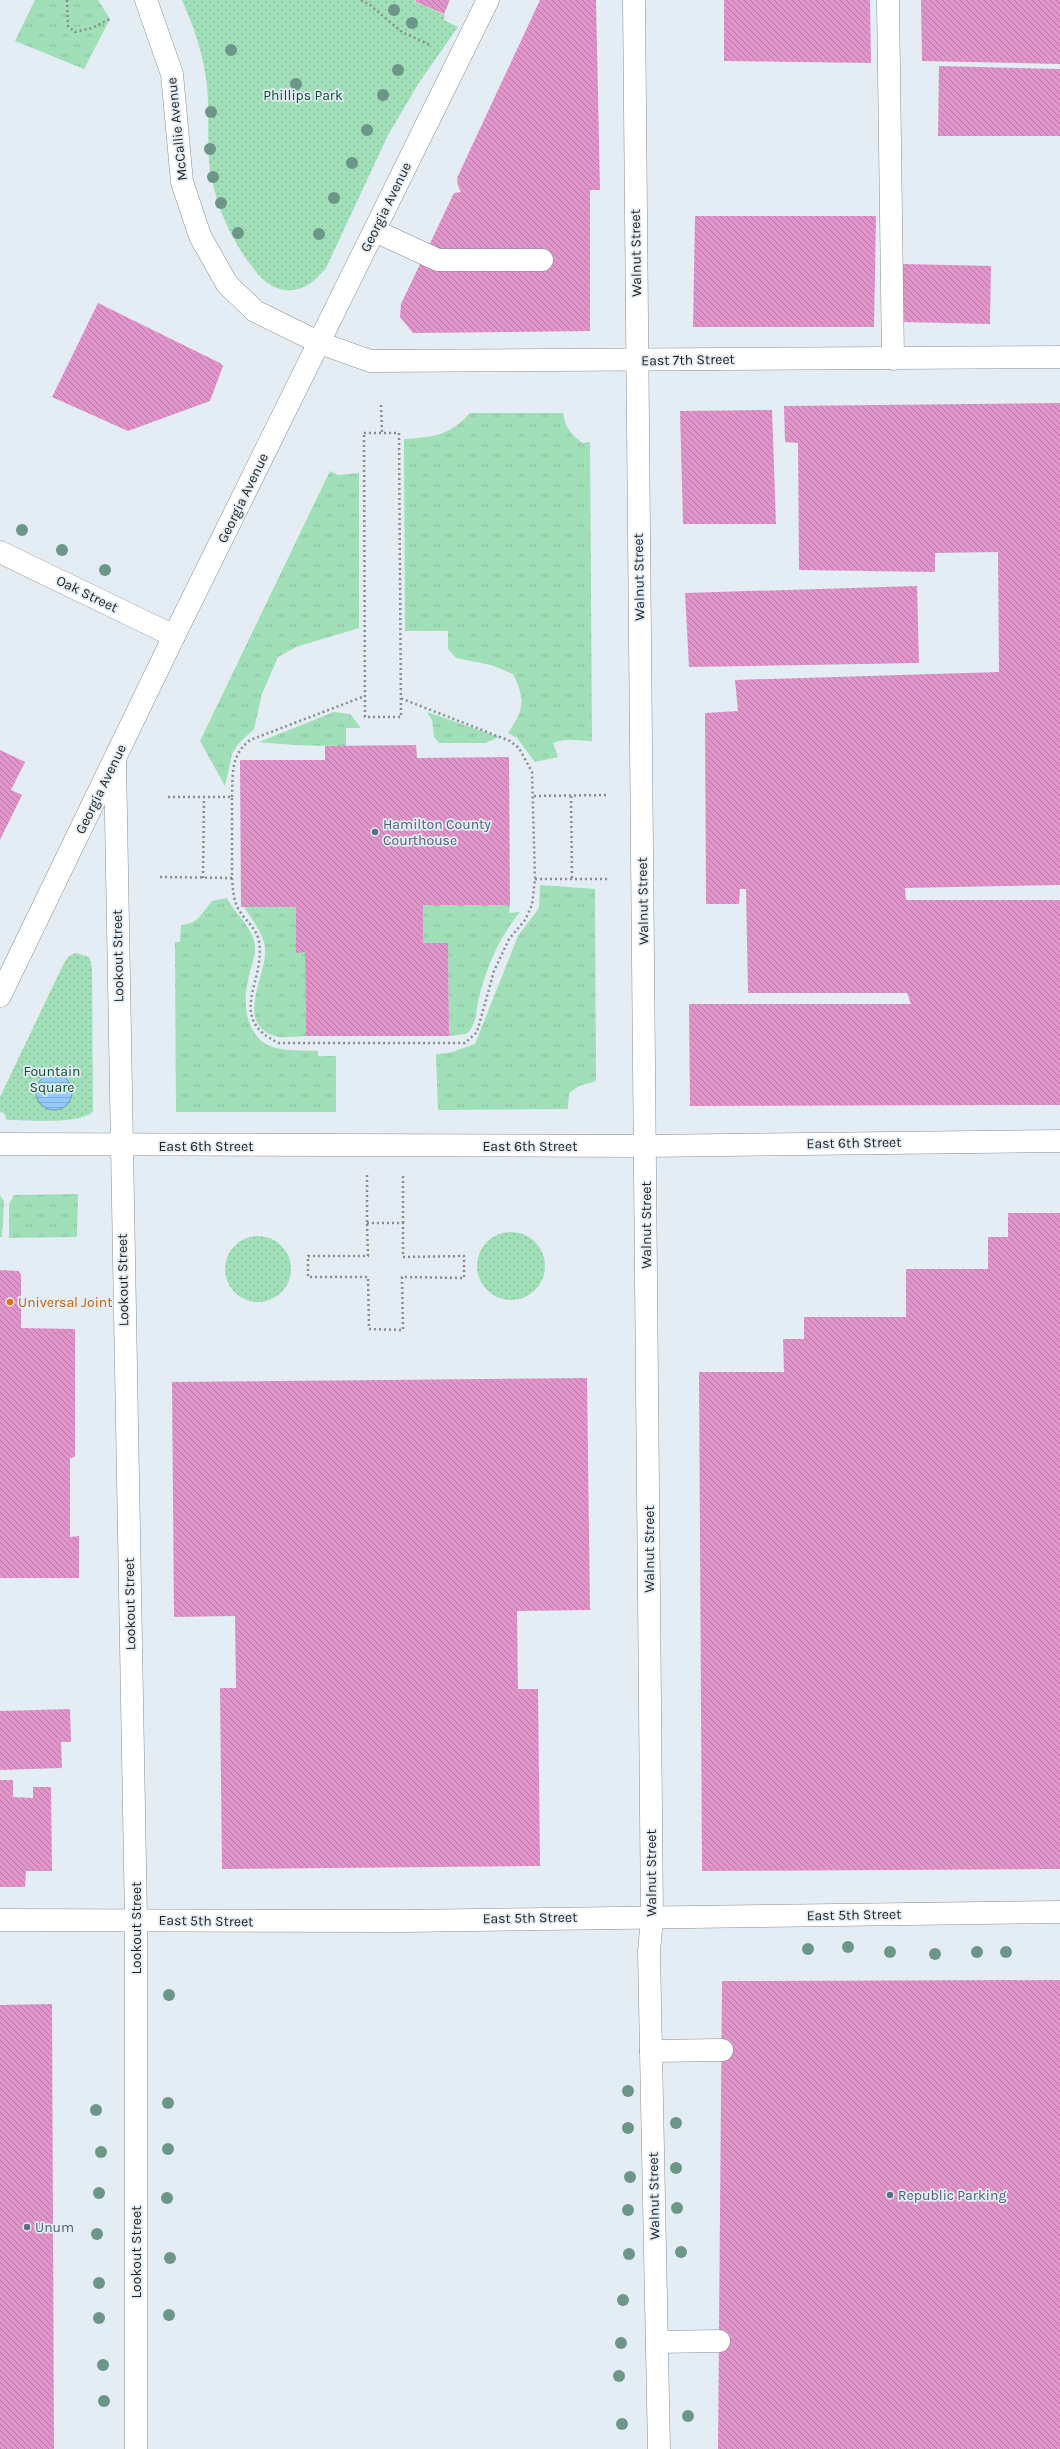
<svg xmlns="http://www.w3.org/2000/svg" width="1060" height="2449" viewBox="0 0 1060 2449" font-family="Karla,sans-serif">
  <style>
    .grass { fill: url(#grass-tufts) }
    .park { fill: url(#park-dots) }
    .water { fill: url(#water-rules); stroke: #7097bb }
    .building { fill: url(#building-back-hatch) }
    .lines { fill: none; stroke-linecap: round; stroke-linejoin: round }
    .lane-casing { stroke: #889097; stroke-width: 23 }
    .street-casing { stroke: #889097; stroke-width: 23 }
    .secondary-casing { stroke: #889097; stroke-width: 23 }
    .primary-casing { stroke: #889097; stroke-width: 23 }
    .path { stroke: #868d91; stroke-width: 2.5; stroke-dasharray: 2 3; stroke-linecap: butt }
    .lane { stroke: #fff; stroke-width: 22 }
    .street { stroke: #fff; stroke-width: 22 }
    .secondary { stroke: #fff; stroke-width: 22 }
    .primary { stroke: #fff; stroke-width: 22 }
    .tree { fill: #6c9788 }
    .service-dot { fill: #5c6f8a; stroke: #e4edf4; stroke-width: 1.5 }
    .food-dot { fill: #e8710a; stroke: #e4edf4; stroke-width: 1.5 }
    .labels { text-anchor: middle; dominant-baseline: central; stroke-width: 3.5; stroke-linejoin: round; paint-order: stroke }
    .park-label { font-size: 14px; fill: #0a502f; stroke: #e4edf4 }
    .street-label { font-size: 14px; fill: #1d2022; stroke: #e4edf4 }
    .service-label { font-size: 14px; fill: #4e5e75; stroke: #e4edf4; text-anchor: start }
    .food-label { font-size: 14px; fill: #c56008; stroke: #e4edf4; text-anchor: start }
  </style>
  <defs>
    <pattern id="grass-tufts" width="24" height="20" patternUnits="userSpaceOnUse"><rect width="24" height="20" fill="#a0dfb7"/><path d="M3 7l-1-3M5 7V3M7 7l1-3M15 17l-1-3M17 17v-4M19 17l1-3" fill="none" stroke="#89bf9d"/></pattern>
    <pattern id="park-dots" width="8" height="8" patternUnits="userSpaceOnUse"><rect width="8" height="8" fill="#a0dfb7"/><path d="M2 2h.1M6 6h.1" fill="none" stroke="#89bf9d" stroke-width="1.8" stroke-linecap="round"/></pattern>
    <pattern id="water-rules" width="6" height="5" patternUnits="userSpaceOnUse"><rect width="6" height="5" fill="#94cafd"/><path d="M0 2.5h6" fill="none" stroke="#7fadd9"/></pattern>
    <pattern id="building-back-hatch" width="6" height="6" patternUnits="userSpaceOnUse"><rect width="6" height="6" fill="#e195cb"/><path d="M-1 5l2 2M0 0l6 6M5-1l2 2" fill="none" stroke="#b679a4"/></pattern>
  </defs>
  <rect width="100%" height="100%" fill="#e4edf4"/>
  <g class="grass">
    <polygon points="35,0 98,0 110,19 84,69 15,41"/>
    <path d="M470,413H563C565,427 571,435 583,443L590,442L592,741C578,741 567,737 553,743L558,757L535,762L517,738L508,733C524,709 526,700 513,674L491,665L456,658L448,649V631H405L404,439C434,437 449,436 470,413Z"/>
    <polygon points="330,471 338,475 359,473 359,628 296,647 278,657 262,694 254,729 238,744 232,754 225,786 200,741"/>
    <path d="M334,712L350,714L361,728H346V746C316,746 288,745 259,742Z"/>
    <polygon points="427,712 499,737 485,743 439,743 434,737 432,720"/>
    <polygon points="540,885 595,889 596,1081 579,1086 569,1093 568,1109 438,1110 436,1054 449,1053 475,1044 518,936 539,908"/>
    <path d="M227,898C235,914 252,926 255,945C256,957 250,969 248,981C243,1001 245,1029 264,1043C277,1052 303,1050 318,1051V1056H336V1112H176L175,942H180L181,925C198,924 202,913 212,901Z"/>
    <path d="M423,905H510L509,913L520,912C499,937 486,969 478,1001C476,1012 476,1027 466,1034L449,1036L448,943H423Z"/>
    <path d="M244,907H296V952H305L306,1036C297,1036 283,1039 275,1036C233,1023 268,974 265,948C264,934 251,918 244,907Z"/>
    <polygon points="78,1194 77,1237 9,1238 9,1204 14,1195"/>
    <polygon points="0,1195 4,1201 2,1237 0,1237"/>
  </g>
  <g class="park">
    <path d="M182,0H416L415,2L445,15L444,20L458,27L420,81L388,135L326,268C314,283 300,294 280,289C264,284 257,273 247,260C227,232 213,197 209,162C207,134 210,106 206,78C202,50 193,25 182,0Z"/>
    <path d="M76,953L89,957L92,967L93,1112C76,1125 29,1120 7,1120L4,1113L0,1112V1097L64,963L69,956Z"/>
    <circle cx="511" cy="1266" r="34"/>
    <circle cx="258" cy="1269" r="33"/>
  </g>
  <circle class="water" cx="54" cy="1092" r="18"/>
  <g class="building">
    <polygon points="416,0 450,0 444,14 416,2"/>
    <polygon points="540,0 596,0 600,190 590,190 590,331 413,333 400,317 401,304 454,193 461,192 458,186 457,178"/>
    <polygon points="724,0 870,0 871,63 724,61"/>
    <polygon points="921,0 1060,0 1060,64 922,61"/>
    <polygon points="939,66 1060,69 1060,136 938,136"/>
    <polygon points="695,216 876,216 874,327 693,327"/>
    <polygon points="903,264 991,266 990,324 902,322"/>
    <polygon points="98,303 220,363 223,366 210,401 128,431 52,397"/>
    <polygon points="1060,403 1060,885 905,888 906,900 1060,900 1060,1105 690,1106 689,1004 911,1004 907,993 748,993 746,889 740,889 739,904 706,904 705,713 738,711 735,680 999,672 998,552 935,553 935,572 799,570 798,443 785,442 784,406"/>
    <polygon points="772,410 776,524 683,524 680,411"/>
    <polygon points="917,586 919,663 689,667 685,593"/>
    <polygon points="416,745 417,758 509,757 510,905 423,905 423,943 448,943 449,1036 306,1036 305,952 296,953 296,907 241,907 240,760 325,760 325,746"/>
    <polygon points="0,750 25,762 11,790 22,795 0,840"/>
    <polygon points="1008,1213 1060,1213 1060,1869 702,1871 699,1372 784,1372 783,1339 804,1339 804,1317 906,1317 906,1269 988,1269 988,1237 1008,1237"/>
    <polygon points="0,1270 19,1271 21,1275 21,1328 75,1329 75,1457 70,1458 70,1537 79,1536 79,1578 0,1578"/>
    <polygon points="587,1378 590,1610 517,1611 518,1689 538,1689 540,1866 222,1869 220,1688 236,1688 235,1616 174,1617 172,1382"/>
    <polygon points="70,1709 71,1742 61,1742 62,1768 0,1770 0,1711"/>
    <polygon points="0,1780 13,1780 13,1797 33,1798 33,1787 51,1787 52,1871 26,1871 25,1887 0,1887"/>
    <polygon points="1060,1980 1060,2449 718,2449 722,1981"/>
    <polygon points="52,2004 54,2449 0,2449 0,2005"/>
  </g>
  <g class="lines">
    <g class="lane-casing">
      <g id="lane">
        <polyline points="888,0 893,359"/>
        <polyline points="375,231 438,260 542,260"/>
        <polyline points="651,2051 722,2050"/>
        <polyline points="657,2342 719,2341"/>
      </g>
    </g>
    <g class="street-casing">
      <g id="street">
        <polyline points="634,0 652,1917 649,1952 659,2449"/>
        <polyline points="320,343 370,361 1060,357"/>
        <polyline points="0,552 174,636"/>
        <polyline points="115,760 136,1920 136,2449"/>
        <polyline points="0,1144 646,1146 1060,1141"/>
        <polyline points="0,1920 405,1921 1060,1912"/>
      </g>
    </g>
    <g class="secondary-casing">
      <polyline id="secondary" points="146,0 172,74 182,182 200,236 227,284 255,311 320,343"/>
    </g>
    <g class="primary-casing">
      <polyline id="primary" points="0,996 174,636 488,0"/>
    </g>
    <g class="path">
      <polyline points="67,0 68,26 75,32 92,28 110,19"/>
      <polyline points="361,0 370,5 402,32 432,46"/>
      <polyline points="381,405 382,433"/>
      <polygon points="364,433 399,433 401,717 365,717"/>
      <polyline points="534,796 608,795"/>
      <polyline points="571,796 572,879"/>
      <path d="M232,797C233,774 230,756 250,740L365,696"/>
      <polyline points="160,877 232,878 232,797 165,797"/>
      <polyline points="203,878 204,798"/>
      <path d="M232,878C233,889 233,900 239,910C245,921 256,927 259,941C266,982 225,1018 279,1043H465L477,1032L494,971L509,939L525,920L532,905L535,879L532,772L519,748L510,741L400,698"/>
      <polyline points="535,879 608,879"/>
      <polyline points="367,1175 367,1223"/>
      <polygon points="367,1223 403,1223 403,1257 464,1256 464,1278 402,1277 403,1330 369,1329 368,1277 308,1277 308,1256 368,1256"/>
      <polyline points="403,1223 403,1176"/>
    </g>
    <use href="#lane" class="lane"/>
    <use href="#street" class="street"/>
    <use href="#secondary" class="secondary"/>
    <use href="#primary" class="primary"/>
  </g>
  <g class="tree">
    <circle cx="394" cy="10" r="6"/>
    <circle cx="412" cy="23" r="6"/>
    <circle cx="231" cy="50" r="6"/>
    <circle cx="398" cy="70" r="6"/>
    <circle cx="296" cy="84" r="6"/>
    <circle cx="383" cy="95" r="6"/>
    <circle cx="211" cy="112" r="6"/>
    <circle cx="367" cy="130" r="6"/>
    <circle cx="210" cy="149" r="6"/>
    <circle cx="352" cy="163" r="6"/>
    <circle cx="213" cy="177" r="6"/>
    <circle cx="334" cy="198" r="6"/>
    <circle cx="221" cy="203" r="6"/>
    <circle cx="238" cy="233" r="6"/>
    <circle cx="319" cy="234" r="6"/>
    <circle cx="22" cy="530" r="6"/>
    <circle cx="62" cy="550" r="6"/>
    <circle cx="105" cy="570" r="6"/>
    <circle cx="848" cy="1947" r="6"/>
    <circle cx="808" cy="1949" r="6"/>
    <circle cx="890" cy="1952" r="6"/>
    <circle cx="977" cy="1952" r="6"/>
    <circle cx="1006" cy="1952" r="6"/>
    <circle cx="935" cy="1954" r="6"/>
    <circle cx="169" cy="1995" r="6"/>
    <circle cx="628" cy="2091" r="6"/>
    <circle cx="168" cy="2103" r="6"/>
    <circle cx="96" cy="2110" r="6"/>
    <circle cx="676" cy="2123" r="6"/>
    <circle cx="628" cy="2128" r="6"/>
    <circle cx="168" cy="2149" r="6"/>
    <circle cx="101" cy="2152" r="6"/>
    <circle cx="676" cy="2168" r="6"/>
    <circle cx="630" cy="2177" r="6"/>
    <circle cx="99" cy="2193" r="6"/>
    <circle cx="167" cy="2198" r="6"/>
    <circle cx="677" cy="2208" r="6"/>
    <circle cx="628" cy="2210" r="6"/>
    <circle cx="97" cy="2234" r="6"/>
    <circle cx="681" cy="2252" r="6"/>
    <circle cx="629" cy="2254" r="6"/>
    <circle cx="170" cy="2258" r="6"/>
    <circle cx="99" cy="2283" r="6"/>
    <circle cx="623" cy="2300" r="6"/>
    <circle cx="169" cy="2315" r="6"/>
    <circle cx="99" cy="2318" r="6"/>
    <circle cx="621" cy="2343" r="6"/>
    <circle cx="103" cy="2365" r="6"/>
    <circle cx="619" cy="2376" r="6"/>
    <circle cx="104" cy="2401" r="6"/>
    <circle cx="688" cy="2416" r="6"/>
    <circle cx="622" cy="2424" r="6"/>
  </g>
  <g class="service-dot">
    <circle cx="375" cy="832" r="4"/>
    <circle cx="890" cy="2195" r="4"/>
    <circle cx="27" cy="2227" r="4"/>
  </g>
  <circle class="food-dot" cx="10" cy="1302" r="4"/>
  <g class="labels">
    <g class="park-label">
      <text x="303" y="95">Phillips Park</text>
      <text x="52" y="1071">Fountain<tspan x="52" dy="16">Square</tspan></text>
    </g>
    <g class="street-label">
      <text transform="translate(177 129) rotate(-96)">McCallie Avenue</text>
      <text transform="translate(386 207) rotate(-64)">Georgia Avenue</text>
      <text transform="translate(636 253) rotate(-91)">Walnut Street</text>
      <text transform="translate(688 360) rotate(-1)">East 7th Street</text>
      <text transform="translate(243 498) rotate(-64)">Georgia Avenue</text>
      <text transform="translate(639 577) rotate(-91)">Walnut Street</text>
      <text transform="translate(87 594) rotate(26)">Oak Street</text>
      <text transform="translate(101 789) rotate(-64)">Georgia Avenue</text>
      <text transform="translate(643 901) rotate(-91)">Walnut Street</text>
      <text transform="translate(118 956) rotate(-91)">Lookout Street</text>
      <text transform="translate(854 1143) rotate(-1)">East 6th Street</text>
      <text x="206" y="1146">East 6th Street</text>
      <text x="530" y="1146">East 6th Street</text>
      <text transform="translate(646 1225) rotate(-90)">Walnut Street</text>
      <text transform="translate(123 1280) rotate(-91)">Lookout Street</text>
      <text transform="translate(649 1549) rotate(-90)">Walnut Street</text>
      <text transform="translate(130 1604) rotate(-91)">Lookout Street</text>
      <text transform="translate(651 1873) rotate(-90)">Walnut Street</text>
      <text transform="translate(854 1915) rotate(-1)">East 5th Street</text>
      <text transform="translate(530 1918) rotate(-1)">East 5th Street</text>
      <text transform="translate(206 1921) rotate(1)">East 5th Street</text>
      <text transform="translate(136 1928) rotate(-90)">Lookout Street</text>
      <text transform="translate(654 2196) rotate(-91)">Walnut Street</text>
      <text transform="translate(136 2252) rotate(-90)">Lookout Street</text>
    </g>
    <g class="service-label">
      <text x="383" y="824">Hamilton County<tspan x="383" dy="16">Courthouse</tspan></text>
      <text x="898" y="2195">Republic Parking</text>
      <text x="35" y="2227">Unum</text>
    </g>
    <g class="food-label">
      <text x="18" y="1302">Universal Joint</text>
    </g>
  </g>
</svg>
